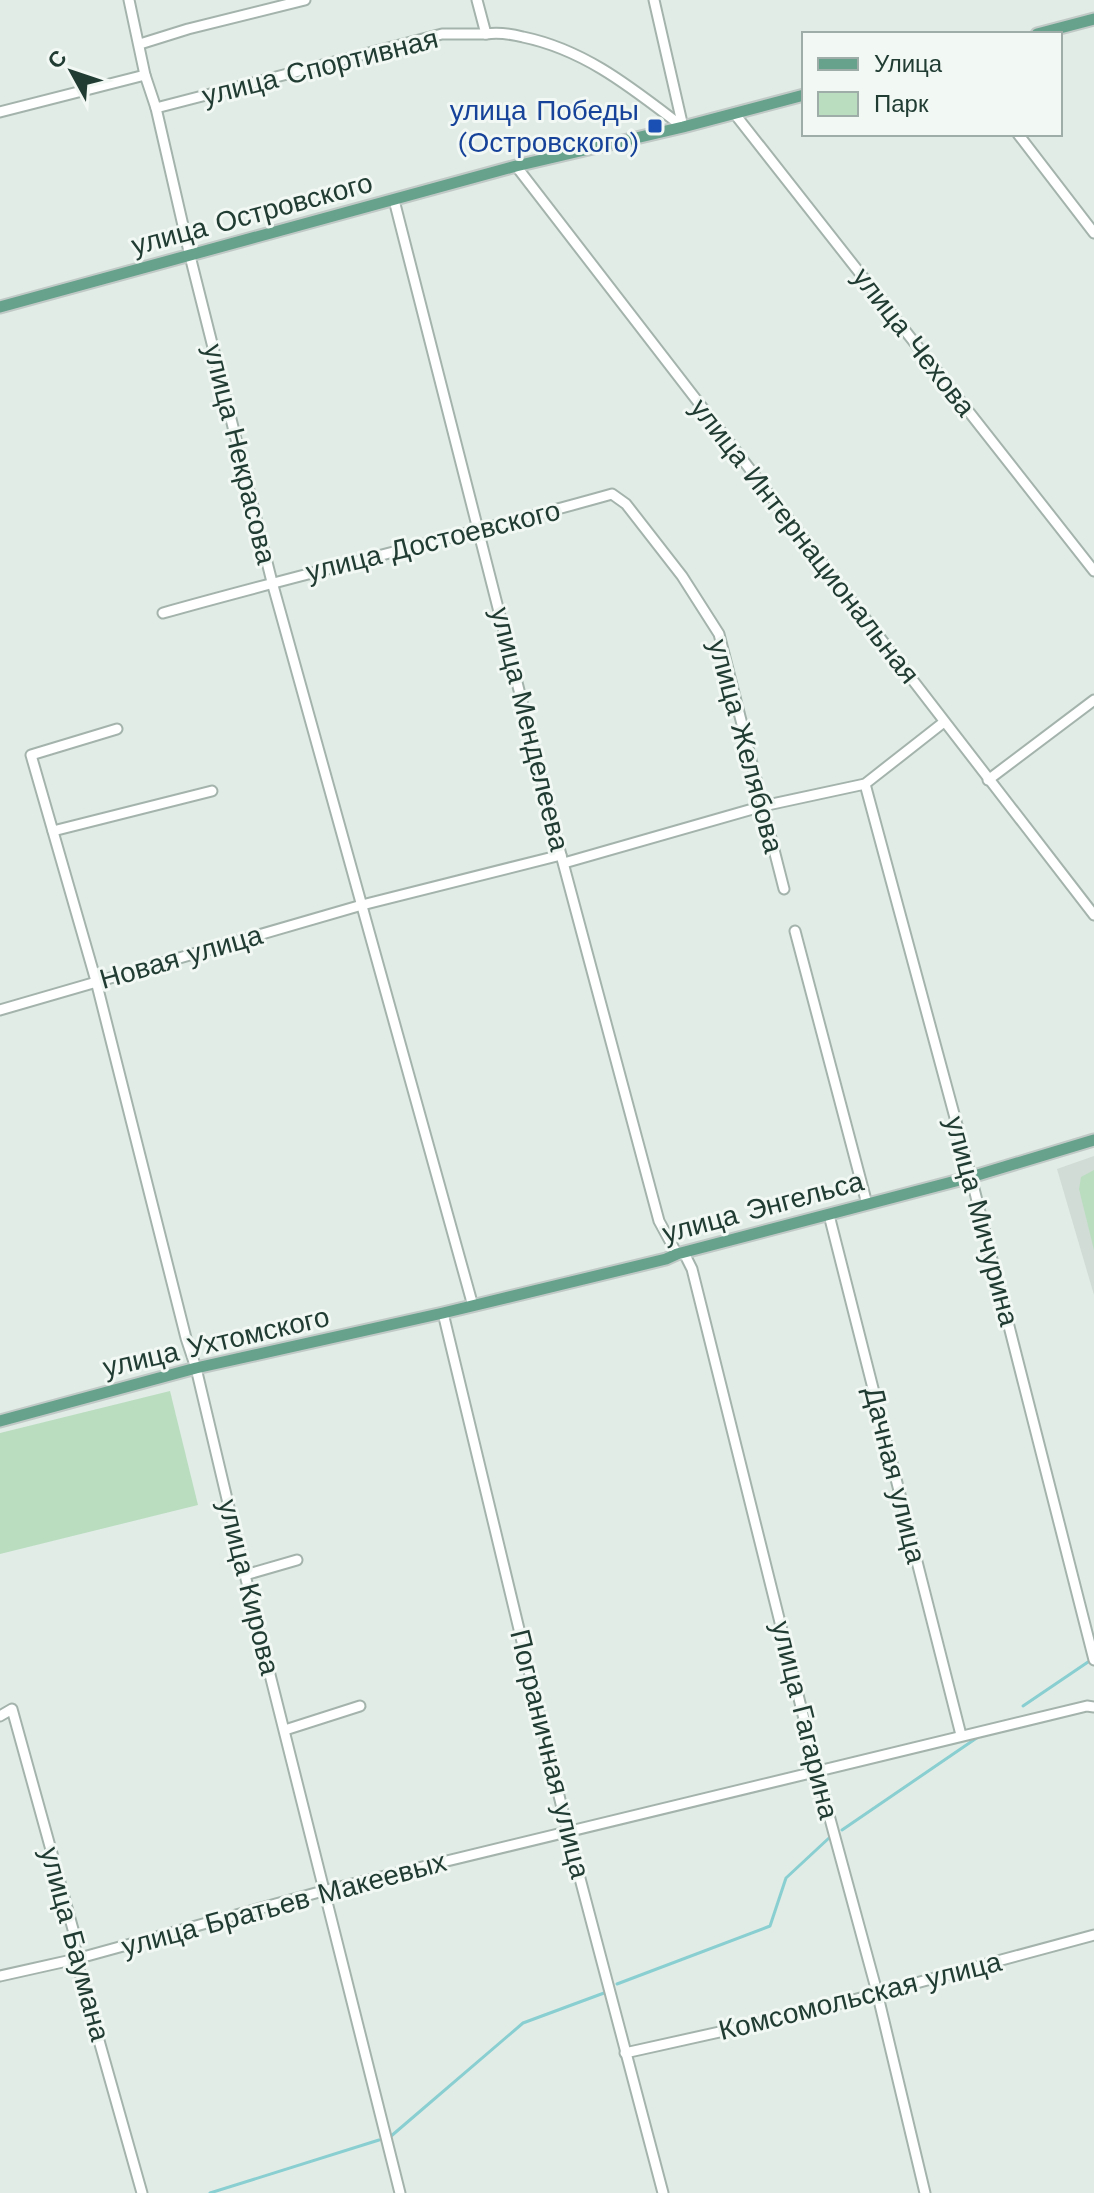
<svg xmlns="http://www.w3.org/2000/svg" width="1094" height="2193" viewBox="0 0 1094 2193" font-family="'Work Sans',sans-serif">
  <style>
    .built { fill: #d0dcd5 }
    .green { fill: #baddc0 }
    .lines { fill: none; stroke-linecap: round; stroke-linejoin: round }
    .stream { stroke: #89ced1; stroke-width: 3 }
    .minor-casing { stroke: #a4b4ad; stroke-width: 13 }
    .major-casing { stroke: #c1c9c6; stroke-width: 15 }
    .minor { stroke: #fff; stroke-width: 9 }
    .major { stroke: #66a28c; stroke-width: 11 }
    .transit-dot { fill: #1a4fb4; stroke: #f2f8f4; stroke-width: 3 }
    .labels { text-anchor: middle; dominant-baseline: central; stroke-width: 6; stroke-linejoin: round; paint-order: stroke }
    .street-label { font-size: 28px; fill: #213d33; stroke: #f2f8f4 }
    .transit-label { font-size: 28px; fill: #164399; stroke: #f2f8f4; text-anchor: end }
  </style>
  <rect width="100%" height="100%" fill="#e1ece6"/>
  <polygon class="built" points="1094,1156 1094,1295 1057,1169"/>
  <g class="green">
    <polygon points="1094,1170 1094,1250 1079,1189 1081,1177"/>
    <polygon points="170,1391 198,1505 0,1554 0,1433"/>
  </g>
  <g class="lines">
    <g class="stream">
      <polyline points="1023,1706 1088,1662"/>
      <polyline points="842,1830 981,1735"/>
      <polyline points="617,1984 770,1926 786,1878 829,1838"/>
      <polyline points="390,2137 523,2023 604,1993"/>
      <polyline points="210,2193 379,2140"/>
    </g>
    <g class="minor-casing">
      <g id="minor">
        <polyline points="129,0 145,75 156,108 190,256 272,582 473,1306"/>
        <path d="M477,0L486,34C498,32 511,34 523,37C586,50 633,89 683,127"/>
        <polyline points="654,0 683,127"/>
        <polyline points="140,44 188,29 305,0"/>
        <polyline points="156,108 442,34 486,34"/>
        <polyline points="0,112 145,75"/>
        <polyline points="734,113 1094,571"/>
        <polyline points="1018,134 1094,233"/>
        <polyline points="516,166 1094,915"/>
        <polyline points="394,200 561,855 659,1221 677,1254 685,1255 692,1269 817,1771 877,1992 925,2193"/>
        <path d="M163,613C312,571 463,536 612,494L626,504L682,576L719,634L784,889"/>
        <polyline points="117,729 31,755 96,981 186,1338 196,1368 245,1575 400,2193"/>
        <polyline points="988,780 1094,700"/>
        <polyline points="865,784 971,1177 1094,1660"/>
        <polyline points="53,831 212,791"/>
        <polyline points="564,863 763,806 865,784 944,722"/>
        <polyline points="795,931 867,1204"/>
        <polyline points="0,1010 362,905 561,855"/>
        <polyline points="829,1215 961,1735"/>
        <polyline points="443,1313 568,1833 663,2193"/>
        <polyline points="245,1575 297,1560"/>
        <polyline points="0,1716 12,1709 74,1933 76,1959 142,2193"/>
        <polyline points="285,1730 360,1706"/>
        <polyline points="0,1976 76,1959 323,1891 1087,1706 1094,1707"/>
        <polyline points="625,2053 805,2013 1094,1935"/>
      </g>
    </g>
    <g class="major-casing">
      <g id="major">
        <polyline points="1037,34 1094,19"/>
        <polyline points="0,307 516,166 683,127 804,95"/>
        <polyline points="0,1421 196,1368 443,1313 666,1259 677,1254 971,1177 1094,1140"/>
      </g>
    </g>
    <use href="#minor" class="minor"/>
    <use href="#major" class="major"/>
  </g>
  <rect class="transit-dot" x="647" y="118" width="16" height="16" rx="4"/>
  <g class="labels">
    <g class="street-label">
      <text transform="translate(320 67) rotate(-14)">улица Спортивная</text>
      <text transform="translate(252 214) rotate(-15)">улица Островского</text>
      <text transform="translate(914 342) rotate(52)">улица Чехова</text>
      <text transform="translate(240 454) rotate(76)">улица Некрасова</text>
      <text transform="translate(433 541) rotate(-14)">улица Достоевского</text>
      <text transform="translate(805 541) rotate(52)">улица Интернациональная</text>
      <text transform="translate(530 729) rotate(76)">улица Менделеева</text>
      <text transform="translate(746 746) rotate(75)">улица Желябова</text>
      <text transform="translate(181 957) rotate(-16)">Новая улица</text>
      <text transform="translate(763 1207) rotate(-15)">улица Энгельса</text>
      <text transform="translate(982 1221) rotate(75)">улица Мичурина</text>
      <text transform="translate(216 1342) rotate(-13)">улица Ухтомского</text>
      <text transform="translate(895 1475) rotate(76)">Дачная улица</text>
      <text transform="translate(249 1587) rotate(76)">улица Кирова</text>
      <text transform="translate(805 1720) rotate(76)">улица Гагарина</text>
      <text transform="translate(550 1754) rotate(76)">Пограничная улица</text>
      <text transform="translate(284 1904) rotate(-15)">улица Братьев Макеевых</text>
      <text transform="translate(75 1944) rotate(75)">улица Баумана</text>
      <text transform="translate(860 1996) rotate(-14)">Комсомольская улица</text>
    </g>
    <g class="transit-label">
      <text x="639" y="110">улица Победы<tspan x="639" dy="32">(Островского)</tspan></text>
    </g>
  </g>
  <rect x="802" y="32" width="260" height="104" fill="#f2f8f4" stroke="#9eada7" stroke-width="2"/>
  <rect x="818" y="58" width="40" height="12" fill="#66a28c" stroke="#9eada7" stroke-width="2"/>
  <text x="874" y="72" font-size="24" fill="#213d33">Улица</text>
  <rect x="818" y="92" width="40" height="24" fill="#baddc0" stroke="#9eada7" stroke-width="2"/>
  <text x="874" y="112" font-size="24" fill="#213d33">Парк</text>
  <g transform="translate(72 72) rotate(310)" stroke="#f2f8f4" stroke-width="6" paint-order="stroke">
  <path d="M0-6L14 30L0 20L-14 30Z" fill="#213d33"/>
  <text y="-12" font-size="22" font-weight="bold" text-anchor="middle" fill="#213d33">С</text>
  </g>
</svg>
